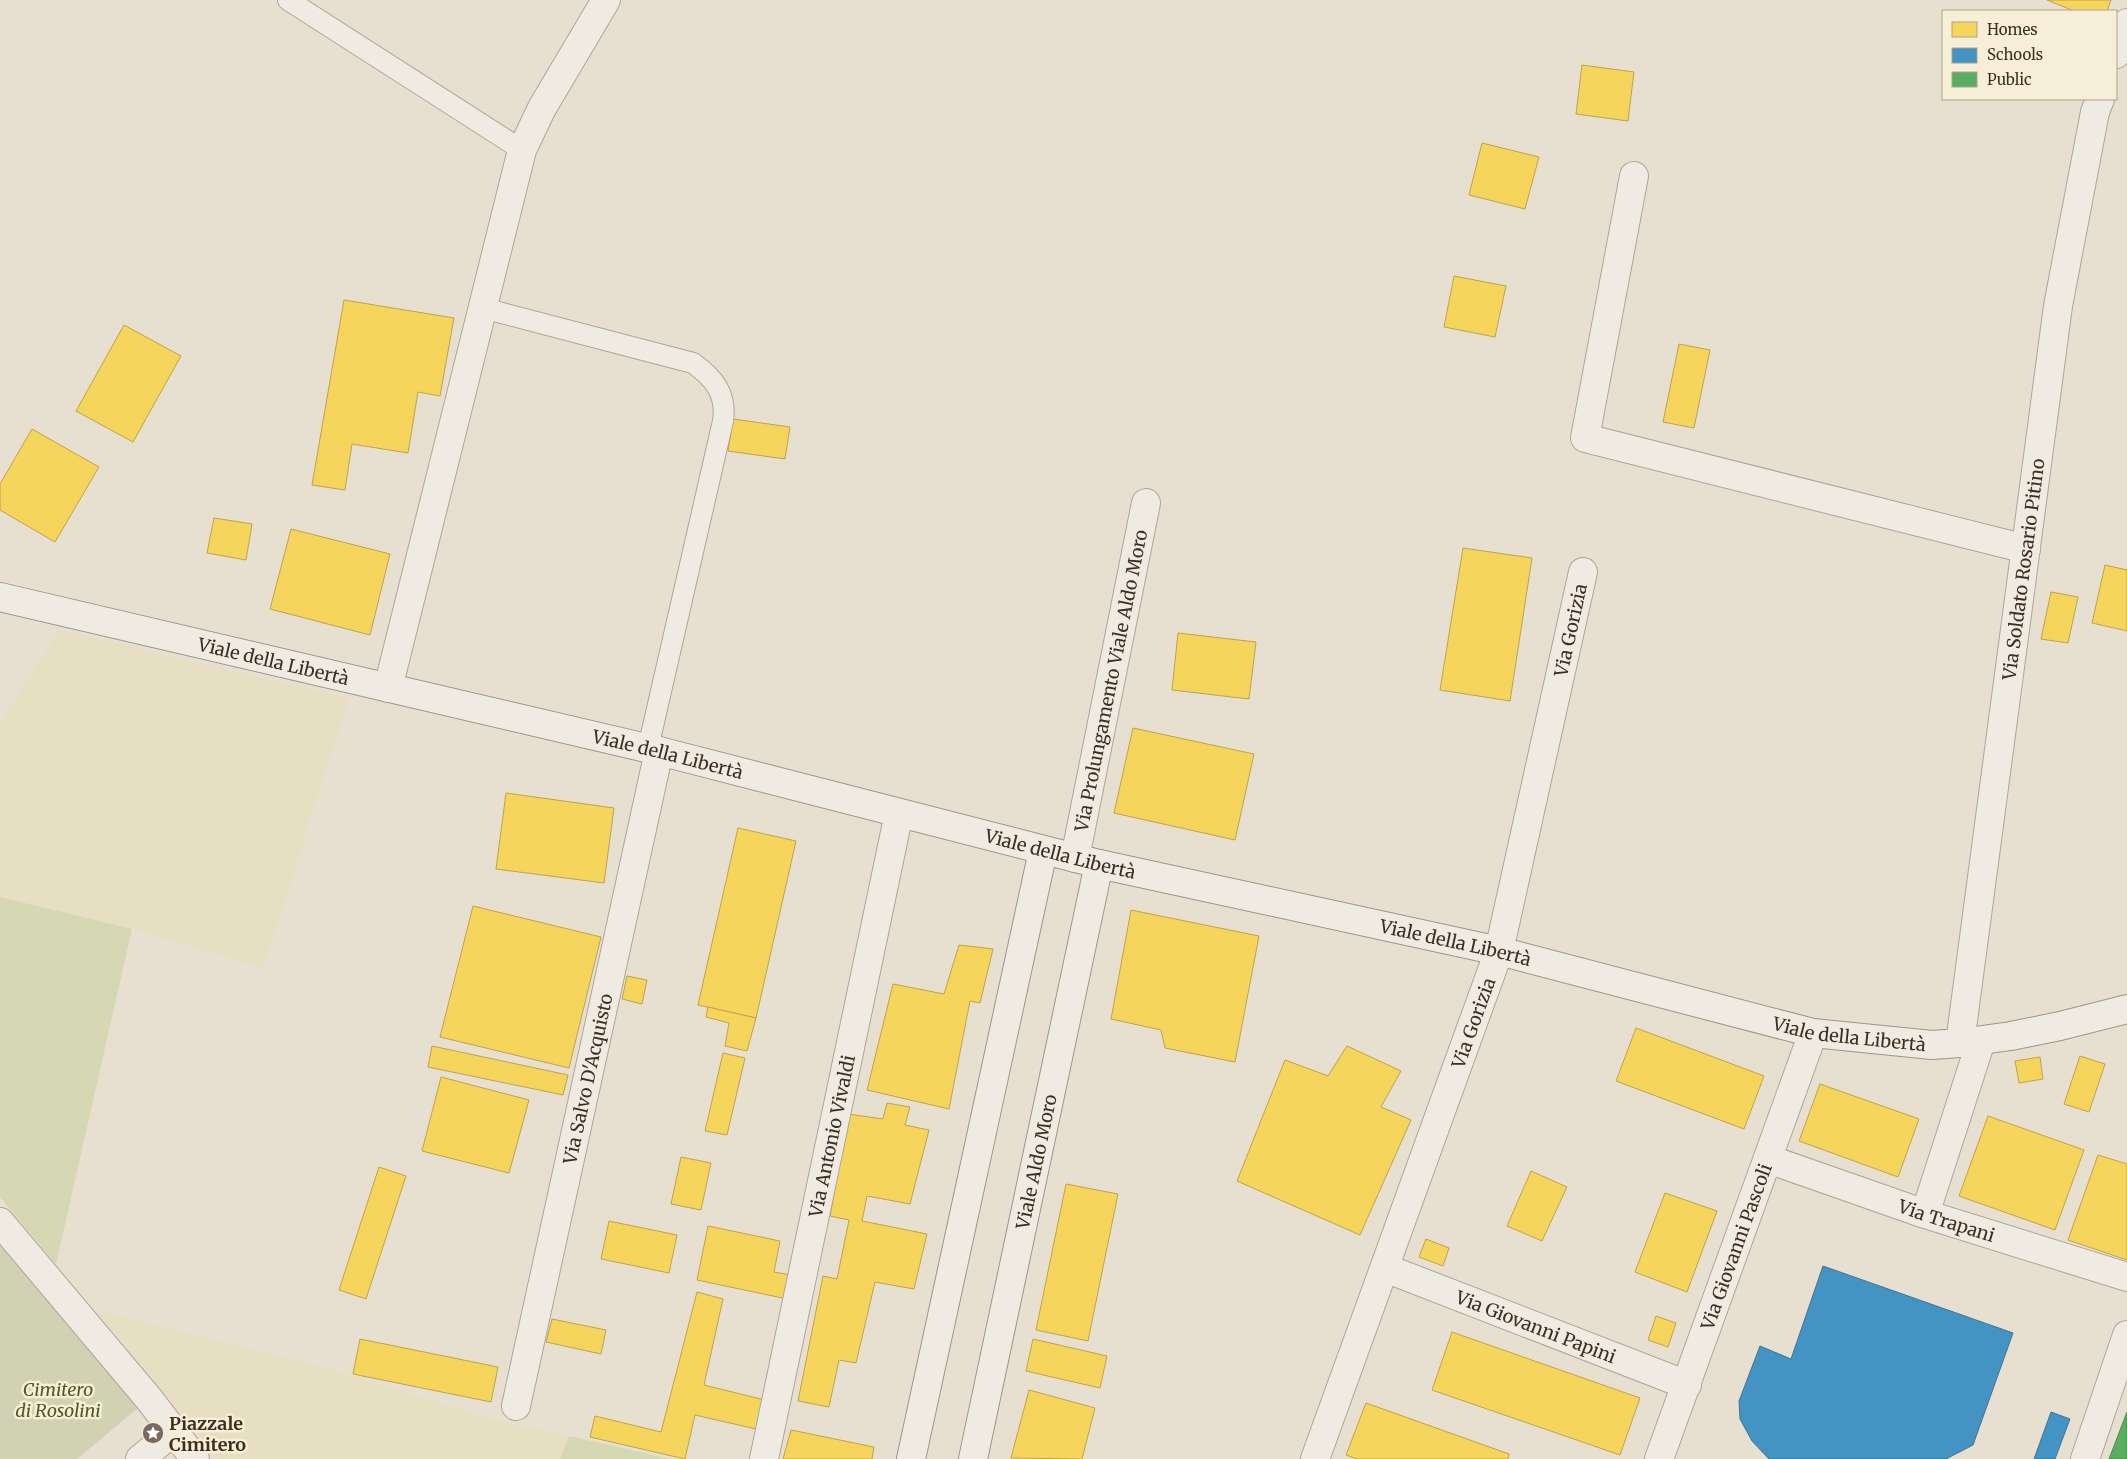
<svg xmlns="http://www.w3.org/2000/svg" width="2127" height="1459" viewBox="0 0 2127 1459" font-family="Merriweather,serif">
  <style>
    .farmland { fill: #e6dfc2 }
    .green { fill: #d6d7b3 }
    .cemetery { fill: #d1d1b3 }
    .homes { fill: #f6d55c; stroke: #bea34a }
    .schools { fill: #4393c3; stroke: #417592 }
    .public { fill: #5aae61; stroke: #51884e }
    .lines { fill: none; stroke-linecap: round; stroke-linejoin: round }
    .lane-casing { stroke: #ada599; stroke-width: 22 }
    .street-casing { stroke: #ada599; stroke-width: 30 }
    .secondary-casing { stroke: #9c958a; stroke-width: 30 }
    .lane { stroke: #efebe3; stroke-width: 20 }
    .street { stroke: #efebe3; stroke-width: 28 }
    .secondary { stroke: #efebe3; stroke-width: 28 }
    .labels { text-anchor: middle; dominant-baseline: central; stroke-width: 5; stroke-linejoin: round; paint-order: stroke }
    .street-label { font-size: 18px; fill: #3d2e20; stroke: #f7eed8 }
    .park-label { font-size: 18px; font-style: italic; fill: #4d5a26; stroke: #f7eed8 }
    .poi-label { font-size: 18px; font-weight: bold; fill: #3d2e20; stroke: #f7eed8; text-anchor: start }
  </style>
  <rect width="100%" height="100%" fill="#e7e0d1"/>
  <g class="farmland">
    <polygon points="59,630 349,698 263,968 132,929 0,897 0,724"/>
    <polygon points="96,1310 313,1364 498,1421 569,1436 560,1459 219,1459"/>
  </g>
  <g class="green">
    <polygon points="0,897 132,929 56,1264 0,1197"/>
    <polygon points="569,1436 671,1459 560,1459"/>
  </g>
  <polygon class="cemetery" points="0,1240 140,1406 77,1459 0,1459"/>
  <g class="homes">
    <polygon points="2047,0 2111,0 2107,11 2074,11"/>
    <polygon points="1582,65 1634,72 1628,121 1576,114"/>
    <polygon points="1482,143 1539,157 1525,209 1469,195"/>
    <polygon points="1454,276 1506,286 1495,337 1444,327"/>
    <polygon points="344,300 454,318 440,396 418,392 408,453 352,444 345,490 312,485"/>
    <polygon points="124,325 181,356 133,442 76,411"/>
    <polygon points="1679,344 1710,350 1694,428 1663,422"/>
    <polygon points="733,419 790,427 785,459 728,451"/>
    <polygon points="32,429 99,467 55,542 0,510 0,484"/>
    <polygon points="214,518 252,524 246,560 207,553"/>
    <polygon points="291,529 390,554 370,635 270,609"/>
    <polygon points="1463,548 1532,558 1510,701 1440,690"/>
    <polygon points="2105,565 2127,570 2127,631 2092,623"/>
    <polygon points="2051,592 2078,597 2068,643 2041,639"/>
    <polygon points="1178,633 1256,642 1249,699 1172,690"/>
    <polygon points="1133,728 1254,754 1235,840 1114,813"/>
    <polygon points="506,793 614,808 604,883 496,869"/>
    <polygon points="738,828 796,841 756,1018 698,1005"/>
    <polygon points="473,906 601,937 569,1068 440,1037"/>
    <polygon points="1131,910 1259,936 1235,1062 1165,1048 1161,1030 1111,1019"/>
    <polygon points="959,945 993,949 980,1003 970,1001 949,1109 867,1090 893,984 944,994"/>
    <polygon points="627,976 647,980 642,1004 622,999"/>
    <polygon points="708,1007 756,1018 747,1051 725,1046 729,1023 706,1017"/>
    <polygon points="1636,1028 1764,1076 1744,1129 1616,1081"/>
    <polygon points="432,1046 568,1075 563,1095 428,1067"/>
    <polygon points="1347,1046 1401,1071 1381,1107 1411,1120 1360,1235 1237,1181 1285,1060 1328,1076"/>
    <polygon points="723,1053 745,1058 727,1135 705,1131"/>
    <polygon points="2080,1056 2105,1064 2089,1112 2064,1104"/>
    <polygon points="2040,1057 2043,1079 2019,1083 2015,1061"/>
    <polygon points="441,1077 529,1100 509,1173 422,1151"/>
    <polygon points="1820,1084 1919,1119 1898,1177 1799,1141"/>
    <polygon points="887,1103 910,1107 905,1125 929,1130 910,1204 867,1196 862,1221 927,1234 914,1289 875,1282 856,1363 839,1360 829,1407 798,1401 823,1276 837,1279 849,1220 830,1216 848,1114 883,1119"/>
    <polygon points="1988,1116 2084,1150 2055,1230 1959,1196"/>
    <polygon points="2098,1155 2127,1164 2127,1260 2068,1240"/>
    <polygon points="681,1157 711,1163 701,1210 671,1204"/>
    <polygon points="379,1167 406,1176 366,1299 339,1290"/>
    <polygon points="1531,1171 1567,1187 1542,1241 1507,1226"/>
    <polygon points="1066,1184 1118,1194 1088,1341 1036,1330"/>
    <polygon points="1665,1193 1717,1211 1687,1292 1635,1272"/>
    <polygon points="609,1221 677,1235 669,1273 601,1259"/>
    <polygon points="708,1226 780,1241 774,1272 791,1275 787,1299 697,1280"/>
    <polygon points="1426,1239 1449,1248 1443,1266 1419,1257"/>
    <polygon points="697,1292 723,1299 704,1385 765,1400 756,1429 695,1415 685,1459 590,1437 595,1416 661,1432"/>
    <polygon points="1656,1316 1676,1323 1668,1347 1648,1340"/>
    <polygon points="552,1319 606,1330 601,1354 546,1342"/>
    <polygon points="1452,1332 1640,1398 1620,1455 1432,1390"/>
    <polygon points="360,1339 498,1367 491,1402 353,1374"/>
    <polygon points="1033,1339 1107,1356 1100,1388 1026,1371"/>
    <polygon points="1029,1390 1095,1408 1082,1459 1011,1458"/>
    <polygon points="1366,1403 1509,1454 1508,1459 1357,1459 1346,1455"/>
    <polygon points="791,1430 874,1447 872,1459 783,1459"/>
  </g>
  <g class="schools">
    <polygon points="1823,1266 2013,1333 1973,1445 1946,1459 1769,1459 1752,1441 1740,1419 1739,1401 1760,1346 1791,1359"/>
    <polygon points="2051,1412 2070,1419 2055,1459 2034,1459"/>
  </g>
  <polygon class="public" points="2127,1412 2127,1459 2109,1459"/>
  <g class="lines">
    <g class="lane-casing">
      <g id="lane">
        <polyline points="288,0 522,150"/>
        <path d="M483,308L693,363C714,378 727,394 723,421L648,748"/>
      </g>
    </g>
    <g class="street-casing">
      <g id="street">
        <polyline points="2116,54 2127,23"/>
        <polyline points="1634,176 1585,438 2026,549"/>
        <polyline points="388,688 522,150 542,108 606,0"/>
        <path id="s1" d="M1075,858L1146,503"/>
        <path id="s2" d="M1960,1043L2058,306L2095,112L2100,99"/>
        <path id="s3" d="M1768,1159L1925,1214L2127,1277"/>
        <polyline points="1925,1214 1981,1041"/>
        <polyline points="0,1222 149,1399 195,1459"/>
        <path id="s4" d="M1385,1268L1687,1385"/>
        <path id="s5" d="M516,1406L659,751"/>
        <polyline points="140,1459 174,1431"/>
        <path id="s6" d="M764,1459L899,813"/>
        <path id="s7" d="M1315,1459L1499,951L1583,572"/>
        <path id="s8" d="M1659,1459L1813,1033"/>
        <polyline points="2085,1459 2127,1335"/>
      </g>
    </g>
    <g class="secondary-casing">
      <g id="secondary">
        <path id="s9" d="M0,597L659,751L1099,864L1499,951L1813,1033L1932,1045L1960,1043L2011,1036L2060,1026L2127,1009"/>
        <polyline points="911,1459 1043,851"/>
        <path id="s10" d="M973,1459L1099,864"/>
      </g>
    </g>
    <use href="#lane" class="lane"/>
    <use href="#street" class="street"/>
    <use href="#secondary" class="secondary"/>
  </g>
  <defs>
    <g id="sight-disc" transform="scale(1.125)"><circle r="9.5" fill="#786c5e" stroke="#f7eed8"/><path d="M0-6L1.8-2.2L6-1.7L2.9 1.2L3.7 5.4L0 3.3L-3.7 5.4L-2.9 1.2L-6-1.7L-1.8-2.2Z" fill="#fff"/></g>
  </defs>
  <g fill-rule="evenodd">
    <use href="#sight-disc" x="153" y="1433"/>
  </g>
  <g class="labels">
    <g class="street-label">
      <text stroke="none"><textPath href="#s2" startOffset="478">Via Soldato Rosario Pitino</textPath></text>
      <text stroke="none"><textPath href="#s7" startOffset="869">Via Gorizia</textPath></text>
      <text stroke="none"><textPath href="#s9" startOffset="281">Viale della Libertà</textPath></text>
      <text stroke="none"><textPath href="#s1" startOffset="181">Via Prolungamento Viale Aldo Moro</textPath></text>
      <text stroke="none"><textPath href="#s9" startOffset="686">Viale della Libertà</textPath></text>
      <text stroke="none"><textPath href="#s9" startOffset="1091">Viale della Libertà</textPath></text>
      <text stroke="none"><textPath href="#s9" startOffset="1496">Viale della Libertà</textPath></text>
      <text stroke="none"><textPath href="#s7" startOffset="464">Via Gorizia</textPath></text>
      <text stroke="none"><textPath href="#s9" startOffset="1901">Viale della Libertà</textPath></text>
      <text stroke="none"><textPath href="#s5" startOffset="335">Via Salvo D'Acquisto</textPath></text>
      <text stroke="none"><textPath href="#s6" startOffset="330">Via Antonio Vivaldi</textPath></text>
      <text stroke="none"><textPath href="#s10" startOffset="304">Viale Aldo Moro</textPath></text>
      <text stroke="none"><textPath href="#s3" startOffset="189">Via Trapani</textPath></text>
      <text stroke="none"><textPath href="#s8" startOffset="226">Via Giovanni Pascoli</textPath></text>
      <text stroke="none"><textPath href="#s4" startOffset="162">Via Giovanni Papini</textPath></text>
    </g>
    <g class="park-label">
      <text x="58" y="1389">Cimitero<tspan x="58" dy="21">di Rosolini</tspan></text>
    </g>
    <g class="poi-label">
      <text x="169" y="1423">Piazzale<tspan x="169" dy="21">Cimitero</tspan></text>
    </g>
  </g>
  <rect x="1942" y="10" width="175" height="90" fill="#f7eed8" stroke="#ada18e"/>
  <rect x="1952" y="22" width="25" height="15" fill="#f6d55c" stroke="#ada18e"/>
  <text x="1987" y="35" font-size="15" fill="#3d2e20">Homes</text>
  <rect x="1952" y="48" width="25" height="15" fill="#4393c3" stroke="#ada18e"/>
  <text x="1987" y="60" font-size="15" fill="#3d2e20">Schools</text>
  <rect x="1952" y="72" width="25" height="15" fill="#5aae61" stroke="#ada18e"/>
  <text x="1987" y="85" font-size="15" fill="#3d2e20">Public</text>
</svg>
